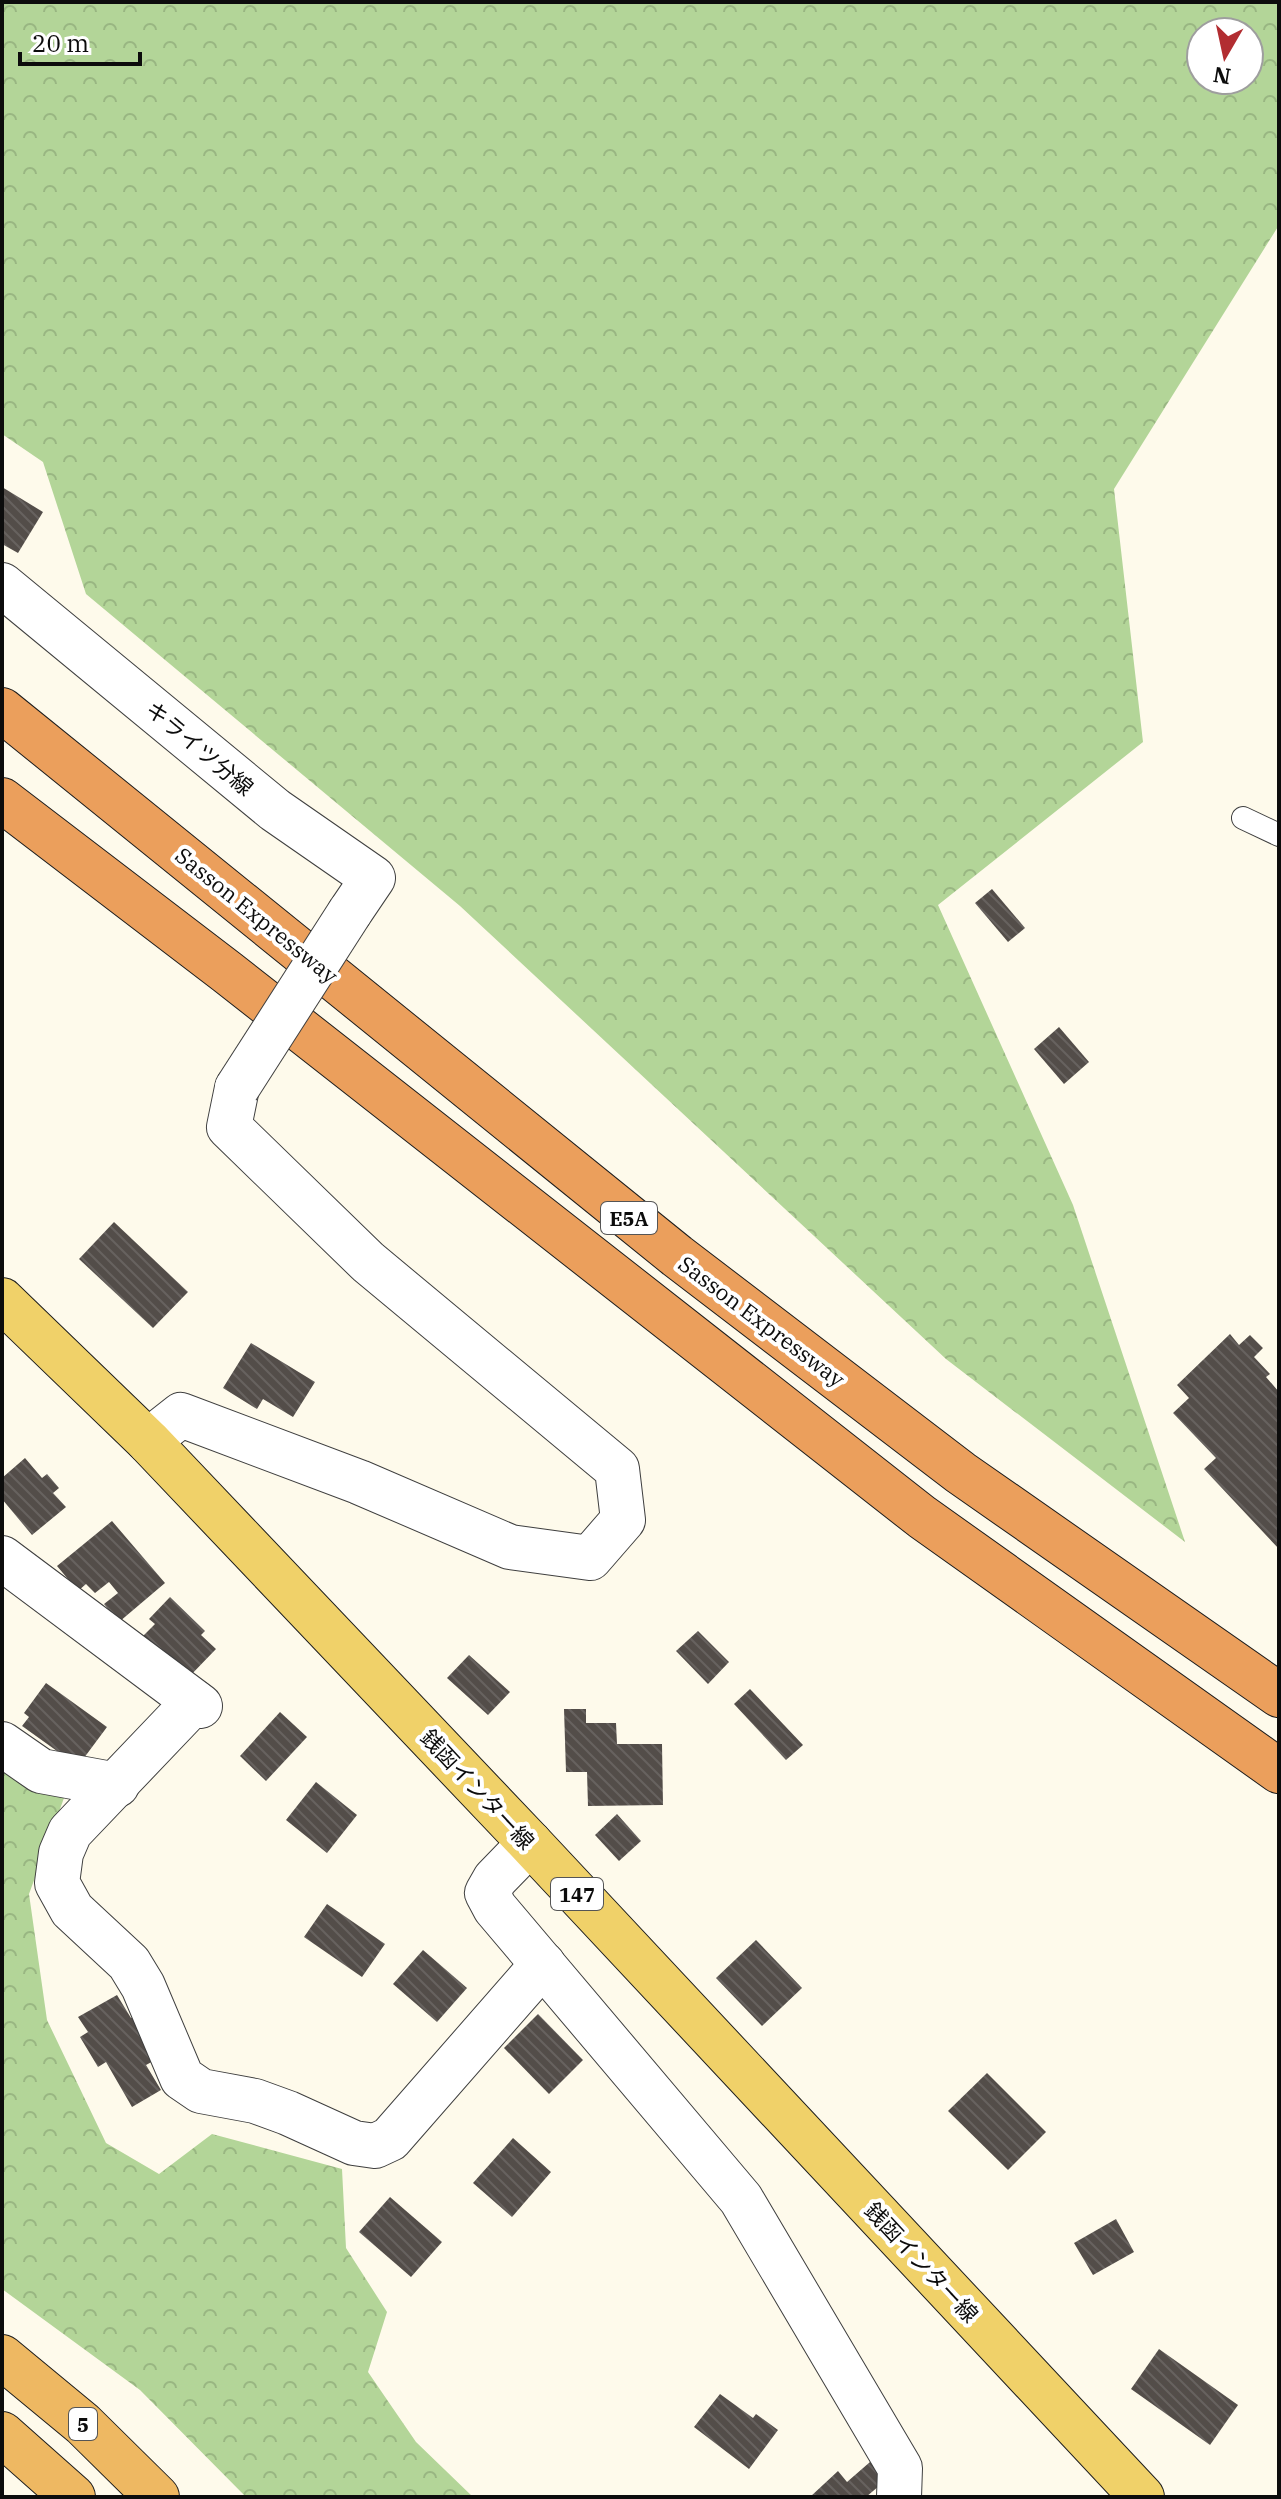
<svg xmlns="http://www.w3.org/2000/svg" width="1281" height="2499" viewBox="0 0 1281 2499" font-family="'IBM Plex Serif','Noto Sans JP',serif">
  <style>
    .forest { fill: url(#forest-crowns); fill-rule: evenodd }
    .building { fill: url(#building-back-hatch) }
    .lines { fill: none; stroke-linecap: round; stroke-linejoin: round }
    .service-casing { stroke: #3f3f3f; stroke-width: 24 }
    .minor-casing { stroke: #3f3f3f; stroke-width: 46 }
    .primary-casing { stroke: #1d1d1d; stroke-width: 46 }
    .trunk-casing { stroke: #1d1d1d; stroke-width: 46 }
    .motorway-casing { stroke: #1d1d1d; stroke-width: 46 }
    .service { stroke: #fff; stroke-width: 22 }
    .minor { stroke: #fff; stroke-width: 44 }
    .primary { stroke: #f0d169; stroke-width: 44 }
    .trunk { stroke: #eeb862; stroke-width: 44 }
    .motorway { stroke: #eb9f5c; stroke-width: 44 }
    .minor-bridge-casing { stroke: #3f3f3f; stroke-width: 46; stroke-linecap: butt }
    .minor-bridge { stroke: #fff; stroke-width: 44 }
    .labels { text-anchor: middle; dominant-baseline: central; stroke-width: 8; stroke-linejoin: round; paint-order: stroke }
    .shield { fill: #fff; stroke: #555; stroke-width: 2 }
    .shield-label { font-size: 20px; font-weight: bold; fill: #0c0c0c }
    .street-label { font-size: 22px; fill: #0c0c0c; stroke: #fff }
  </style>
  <defs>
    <pattern id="forest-crowns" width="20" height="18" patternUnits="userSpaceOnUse" patternTransform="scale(2)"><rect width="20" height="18" fill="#b3d598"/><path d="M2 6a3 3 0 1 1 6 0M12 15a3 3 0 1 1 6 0" fill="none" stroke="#99b682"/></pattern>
    <pattern id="building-back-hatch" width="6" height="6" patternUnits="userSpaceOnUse" patternTransform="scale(2)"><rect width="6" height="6" fill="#534d49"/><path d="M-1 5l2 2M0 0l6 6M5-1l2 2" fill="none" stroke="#67625f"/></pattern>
  </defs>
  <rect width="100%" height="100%" fill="#fefaeb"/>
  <g class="forest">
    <path d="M2,2H1279V225L1114,489L1143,742L938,905L1073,1205L1185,1542L946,1359L460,906L86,594L43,462L2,434ZM1201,32H1249V80H1201Z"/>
    <polygon points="2,1768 20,1782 64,1798 29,1894 47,2020 106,2143 159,2174 212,2134 342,2169 346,2248 387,2312 368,2372 416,2442 473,2497 246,2497 140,2390 2,2289"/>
  </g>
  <g class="building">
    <polygon points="2,487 43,512 18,553 2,544"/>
    <polygon points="992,889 1025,928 1008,942 975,903"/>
    <polygon points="1059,1027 1089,1062 1064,1084 1034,1049"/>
    <polygon points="114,1222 188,1292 153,1328 79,1259"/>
    <polygon points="1230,1334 1239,1345 1250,1335 1263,1348 1254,1357 1270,1374 1266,1377 1279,1392 1279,1549 1204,1469 1216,1458 1173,1413 1189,1398 1177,1385"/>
    <polygon points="251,1343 315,1382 293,1417 263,1399 257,1409 223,1388"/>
    <polygon points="25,1458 42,1478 47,1474 59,1488 53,1493 66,1507 32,1535 2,1499 2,1478"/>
    <polygon points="112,1521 165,1583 119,1622 104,1604 118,1593 109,1582 95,1593 86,1584 78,1591 57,1566"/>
    <polygon points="170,1597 205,1631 201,1635 216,1649 187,1679 143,1636 155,1624 149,1619"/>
    <polygon points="698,1631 729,1662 708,1684 676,1651"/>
    <polygon points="469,1655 510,1692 488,1715 447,1678"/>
    <polygon points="46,1683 107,1727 78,1766 22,1726 29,1717 24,1713"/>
    <polygon points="750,1689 803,1745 786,1760 734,1704"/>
    <polygon points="564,1709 586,1709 586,1723 616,1723 617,1744 662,1744 663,1805 588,1806 587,1772 566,1772"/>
    <polygon points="280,1712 307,1737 266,1781 240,1756"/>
    <polygon points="316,1782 357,1815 327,1853 286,1820"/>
    <polygon points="617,1814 641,1841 619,1861 595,1835"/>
    <polygon points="327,1904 385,1944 362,1977 304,1937"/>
    <polygon points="756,1940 802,1988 762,2026 716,1978"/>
    <polygon points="423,1950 467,1988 437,2022 393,1984"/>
    <polygon points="117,1995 131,2018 137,2015 157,2059 146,2065 161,2090 132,2107 106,2062 98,2067 80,2037 88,2032 78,2017"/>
    <polygon points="538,2014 583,2060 549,2094 504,2048"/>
    <polygon points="987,2073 1046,2132 1008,2170 948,2111"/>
    <polygon points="513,2138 551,2172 512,2217 473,2183"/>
    <polygon points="390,2197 442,2242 411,2277 359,2232"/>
    <polygon points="1116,2219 1134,2252 1093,2275 1074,2243"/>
    <polygon points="1159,2349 1238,2405 1210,2445 1131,2389"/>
    <polygon points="720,2394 753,2418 756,2414 778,2430 749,2469 694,2427"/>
    <polygon points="870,2462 886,2480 866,2497 810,2497 838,2471 847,2482"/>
  </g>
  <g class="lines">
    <g class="service-casing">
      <polyline id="service" points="1243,818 1279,835"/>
    </g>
    <g class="minor-casing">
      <g id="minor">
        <polyline points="2,585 275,810 373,878 350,912"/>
        <polyline points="148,1441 181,1415 359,1482 510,1547 590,1558 623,1520 617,1469 368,1262 229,1127 237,1088"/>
        <polyline points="2,1558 200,1706"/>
        <polyline points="194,1702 70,1832 61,1853 57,1883 72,1910 129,1963 143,1986 182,2078 201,2091 255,2101 288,2113 354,2143 375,2146 390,2139 543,1964"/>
        <polyline points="2,1744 41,1771 117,1785"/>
        <polyline points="530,1843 495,1879 487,1893 495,1908 741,2199 900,2468 899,2497"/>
      </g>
    </g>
    <g class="primary-casing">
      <polyline id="primary" points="2,1300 148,1441 530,1843 1142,2497"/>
    </g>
    <g class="trunk-casing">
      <g id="trunk">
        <polyline points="2,2357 83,2424 157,2497"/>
        <polyline points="2,2434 73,2497"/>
      </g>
    </g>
    <g class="motorway-casing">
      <g id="motorway">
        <polyline points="2,710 677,1256 961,1473 1279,1695"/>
        <polyline points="2,800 227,972 922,1517 1279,1771"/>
      </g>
    </g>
    <use href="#service" class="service"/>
    <use href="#minor" class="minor"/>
    <use href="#primary" class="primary"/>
    <use href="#trunk" class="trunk"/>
    <use href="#motorway" class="motorway"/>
    <g class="minor-bridge-casing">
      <polyline id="minor-bridge" points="237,1088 350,912"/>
    </g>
    <use href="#minor-bridge" class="minor-bridge"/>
  </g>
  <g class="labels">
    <g class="shield">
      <rect x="601" y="1202" width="56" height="32" rx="6"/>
      <rect x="551" y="1878" width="52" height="32" rx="6"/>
      <rect x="69" y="2408" width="28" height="32" rx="6"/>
    </g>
    <g class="shield-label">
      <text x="629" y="1218">E5A</text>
      <text x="577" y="1894">147</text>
      <text x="83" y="2424">5</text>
    </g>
    <g class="street-label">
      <text transform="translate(200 748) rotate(40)">キライツ分線</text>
      <text transform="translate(257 915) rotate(39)">Sasson Expressway</text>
      <text transform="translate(762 1321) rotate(37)">Sasson Expressway</text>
      <text transform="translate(478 1789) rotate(47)">銭函インター線</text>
      <text transform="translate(922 2262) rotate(47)">銭函インター線</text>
    </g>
  </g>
  <rect width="1281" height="2499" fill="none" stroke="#0c0c0c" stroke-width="8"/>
  <g transform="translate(1225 56) rotate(189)"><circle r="38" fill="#ffffff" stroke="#9e9e9e" stroke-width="2"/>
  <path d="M0-6L14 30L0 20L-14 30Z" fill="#b22d31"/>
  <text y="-12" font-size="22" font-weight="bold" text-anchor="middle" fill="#0c0c0c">N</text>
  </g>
  <path d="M20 52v12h120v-12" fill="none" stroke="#0c0c0c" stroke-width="4"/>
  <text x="32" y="52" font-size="24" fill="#0c0c0c" stroke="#ffffff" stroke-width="6" paint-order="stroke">20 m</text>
</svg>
